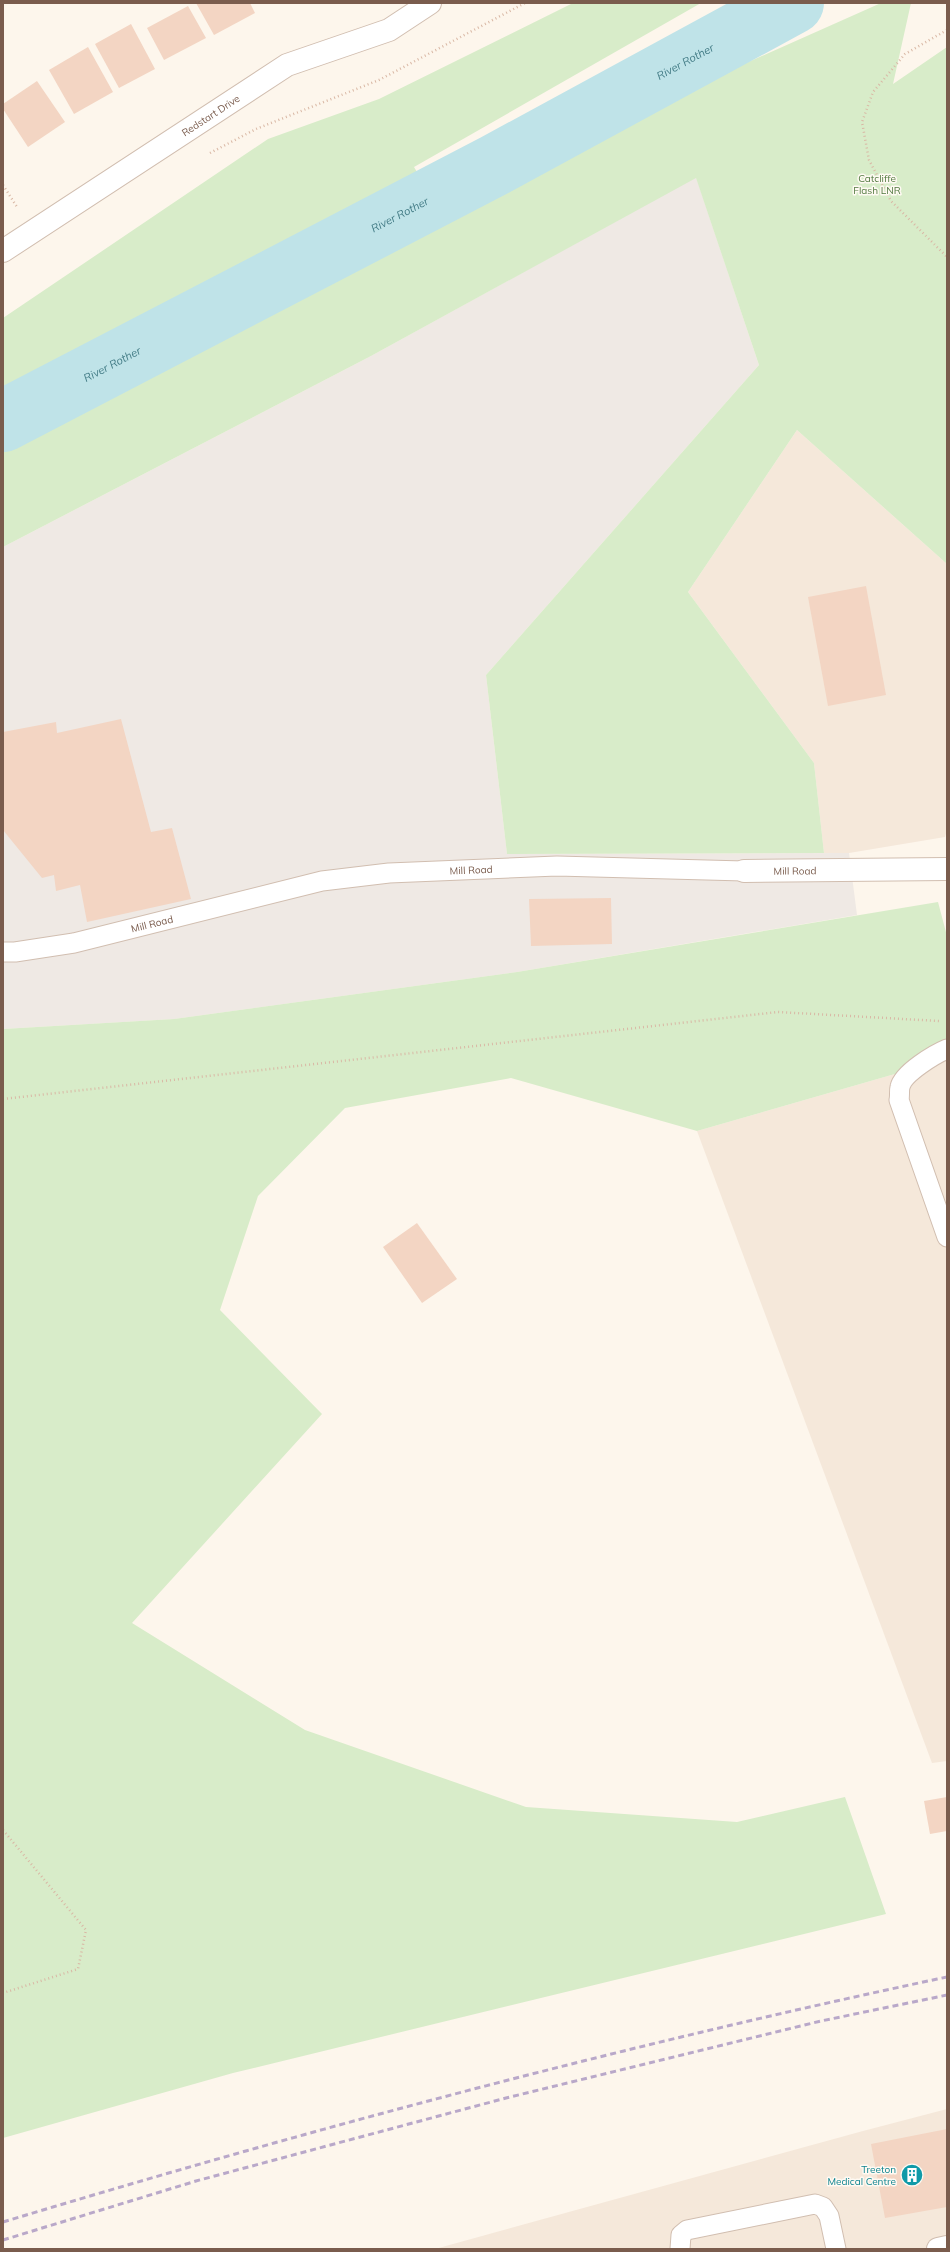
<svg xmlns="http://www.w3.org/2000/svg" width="950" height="2252" viewBox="0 0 950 2252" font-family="Mulish,sans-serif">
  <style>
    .residential { fill: #f5e8da }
    .industrial { fill: #efe9e4 }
    .green { fill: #d8ecc9 }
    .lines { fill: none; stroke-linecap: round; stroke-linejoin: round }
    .river { stroke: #bfe3e8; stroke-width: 62 }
    .building { fill: #f3d5c3 }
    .lane-casing { stroke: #d1beb0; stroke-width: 21 }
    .street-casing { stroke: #d1beb0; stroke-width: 24 }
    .path { stroke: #d9b8a5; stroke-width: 2.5; stroke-dasharray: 1 3; stroke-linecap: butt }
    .lane { stroke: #fff; stroke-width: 19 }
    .street { stroke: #fff; stroke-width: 22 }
    .rail { stroke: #b9a8c9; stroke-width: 3; stroke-dasharray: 6 4; stroke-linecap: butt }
    .labels { text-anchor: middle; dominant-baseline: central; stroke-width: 3; stroke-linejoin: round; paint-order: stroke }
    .street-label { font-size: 10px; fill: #7a5c4d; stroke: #fffaf3 }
    .park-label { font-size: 10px; fill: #537a41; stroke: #fffaf3 }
    .culture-label { font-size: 10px; fill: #0d838f; stroke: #fffaf3; text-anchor: end }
    .water-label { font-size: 11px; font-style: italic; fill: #437c86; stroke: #fffaf3 }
  </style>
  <rect width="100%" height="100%" fill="#fdf6ec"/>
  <g class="residential">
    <polygon points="797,430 947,564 947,830 945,837 849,853 824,853 814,763 688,592"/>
    <polygon points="947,1059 947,1761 932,1763 697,1131"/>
    <polygon points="947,2109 947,2249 435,2249 863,2131"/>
  </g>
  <polygon class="industrial" points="696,177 759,365 486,675 507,854 849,853 857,915 517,972 174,1019 3,1029 3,547 371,356"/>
  <g class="green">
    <polygon points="573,3 701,3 414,167 447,223 728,71 881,3 911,3 893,84 947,47 947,564 797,430 688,592 814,763 824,853 507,854 486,675 759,365 696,178 371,356 3,547 3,318 268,139 379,99"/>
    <polygon points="938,902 947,936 947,1059 697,1131 511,1078 345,1108 258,1196 220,1310 322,1414 132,1623 305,1730 526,1807 737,1822 845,1797 886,1914 233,2073 3,2138 3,1029 174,1019 517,972"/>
  </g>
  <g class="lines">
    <path class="river" id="s1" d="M3,421L495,165L793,3"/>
  </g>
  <g class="building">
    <polygon points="196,3 250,3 255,13 214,35"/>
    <polygon points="188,6 206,38 164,60 147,28"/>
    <polygon points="131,24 155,69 119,88 95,44"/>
    <polygon points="88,47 113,92 74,114 49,70"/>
    <polygon points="37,81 65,122 28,147 3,109 3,104"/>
    <polygon points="866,586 886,695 828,706 808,597"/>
    <polygon points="121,719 151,832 172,828 191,899 87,922 80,885 56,891 54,875 42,878 3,830 3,732 56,722 57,733"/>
    <polygon points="611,898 612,944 531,946 529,899"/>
    <polygon points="417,1223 457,1279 422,1303 383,1247"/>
    <polygon points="947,1797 947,1831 930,1834 924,1801"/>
    <polygon points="947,2129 947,2207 885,2218 871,2144"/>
  </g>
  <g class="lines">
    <g class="lane-casing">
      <g id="lane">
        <path id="s2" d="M3,952H15L74,943L322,881L389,873L557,866L744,871"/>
        <path d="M947,1049C935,1054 903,1073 900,1087C899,1091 900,1096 899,1100L947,1237"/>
        <polyline points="680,2249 681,2235 687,2230 815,2204 823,2207 829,2216 836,2249"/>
      </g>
    </g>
    <g class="street-casing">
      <g id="street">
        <path id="s3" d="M3,251L287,65L389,30L430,3"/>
        <path id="s4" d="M744,871L947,869"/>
        <polyline points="938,2249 947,2247"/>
      </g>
    </g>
    <g class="path">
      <polyline points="947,30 905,54 873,92 862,122 869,160 891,201 947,257"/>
      <polyline points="210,153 256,129 379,80 525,3"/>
      <polyline points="3,185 17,207"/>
      <polyline points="3,1099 778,1012 939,1021"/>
      <polyline points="3,1830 86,1930 78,1969 3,1993"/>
    </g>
    <use href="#lane" class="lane"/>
    <use href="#street" class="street"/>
    <g class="rail">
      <path d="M3,2222C314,2128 629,2044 947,1977"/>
      <polyline points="3,2240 196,2181 506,2098 821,2021 947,1995"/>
    </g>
  </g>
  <defs>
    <g id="building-disc" transform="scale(1.15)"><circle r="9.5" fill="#0f9aa8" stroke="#fffaf3"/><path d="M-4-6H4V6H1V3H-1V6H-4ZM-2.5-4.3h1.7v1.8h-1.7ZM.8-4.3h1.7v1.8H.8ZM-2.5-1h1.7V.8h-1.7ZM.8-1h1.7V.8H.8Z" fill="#fff"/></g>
  </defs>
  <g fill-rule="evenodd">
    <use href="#building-disc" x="912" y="2175"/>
  </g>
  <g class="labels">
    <g class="street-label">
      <text stroke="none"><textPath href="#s3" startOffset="248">Redstart Drive</textPath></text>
      <text stroke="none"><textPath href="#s2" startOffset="477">Mill Road</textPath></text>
      <text stroke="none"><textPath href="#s4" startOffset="51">Mill Road</textPath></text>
      <text stroke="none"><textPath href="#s2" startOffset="152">Mill Road</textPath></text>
    </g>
    <g class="park-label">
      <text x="877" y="178">Catcliffe<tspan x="877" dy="12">Flash LNR</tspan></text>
    </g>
    <g class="culture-label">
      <text x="896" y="2169">Treeton<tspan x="896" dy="12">Medical Centre</tspan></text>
    </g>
    <g class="water-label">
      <text stroke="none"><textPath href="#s1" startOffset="771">River Rother</textPath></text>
      <text stroke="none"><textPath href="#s1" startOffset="447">River Rother</textPath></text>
      <text stroke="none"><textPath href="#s1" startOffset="123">River Rother</textPath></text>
    </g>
  </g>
  <rect width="950" height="2252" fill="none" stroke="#7a5c4d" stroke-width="8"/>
</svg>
